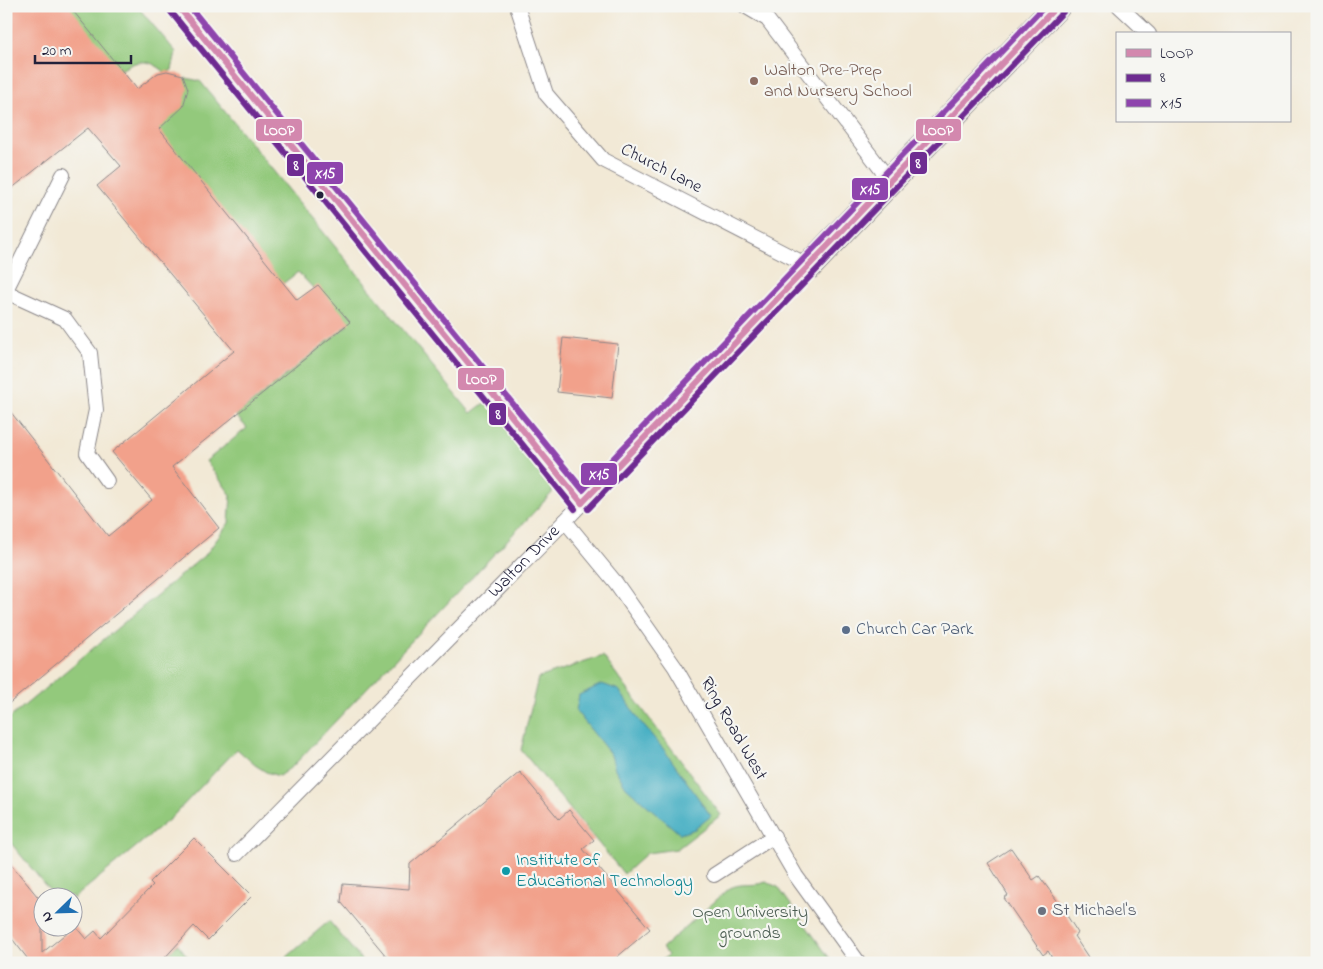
<svg xmlns="http://www.w3.org/2000/svg" width="1323" height="969" viewBox="0 0 1323 969" font-family="'Indie Flower',sans-serif">
  <style>
    .green { fill: #93c97b; stroke: #5a765b }
    .water { fill: #43adc2; stroke: #32687e }
    .building { fill: #f2a18b }
    .lines { fill: none; stroke-linecap: round; stroke-linejoin: round }
    .lane-casing { stroke: #8a8688; stroke-width: 16 }
    .street-casing { stroke: #8a8688; stroke-width: 28 }
    .lane { stroke: #fff; stroke-width: 14 }
    .street { stroke: #fff; stroke-width: 26 }
    .bus-1-casing { stroke: #f6f6f2; stroke-width: 10 }
    .bus-2-casing { stroke: #f6f6f2; stroke-width: 10 }
    .bus-3-casing { stroke: #f6f6f2; stroke-width: 10 }
    .bus-1 { stroke: #d388ae; stroke-width: 6 }
    .bus-2 { stroke: #6e2c91; stroke-width: 6 }
    .bus-3 { stroke: #8e44ad; stroke-width: 6 }
    .education-dot { fill: #8d6e63; stroke: #f6f6f2; stroke-width: 2 }
    .bus-dot { fill: #22223b; stroke: #f6f6f2; stroke-width: 2 }
    .service-dot { fill: #5c6f8a; stroke: #f6f6f2; stroke-width: 2 }
    .culture-dot { fill: #0f9aa8; stroke: #f6f6f2; stroke-width: 2 }
    .worship-dot { fill: #6b7280; stroke: #f6f6f2; stroke-width: 2 }
    .labels { text-anchor: middle; dominant-baseline: central; stroke-width: 4.5; stroke-linejoin: round; paint-order: stroke }
    .education-label { font-size: 18px; fill: #785e54; stroke: #f6f6f2; text-anchor: start }
    .street-label { font-size: 18px; fill: #22223b; stroke: #f6f6f2 }
    .service-label { font-size: 18px; fill: #4e5e75; stroke: #f6f6f2; text-anchor: start }
    .culture-label { font-size: 18px; fill: #0d838f; stroke: #f6f6f2; text-anchor: start }
    .worship-label { font-size: 18px; fill: #5b616d; stroke: #f6f6f2; text-anchor: start }
    .park-label { font-size: 18px; fill: #4a5c51; stroke: #f6f6f2 }
    .line-badge { stroke: #f6f6f2; stroke-width: 2 }
    .badge-label { font-size: 14px; text-anchor: middle; font-weight: bold; fill: #fff }
  </style>
  <rect width="100%" height="100%" fill="#f6f6f2"/>
  <filter id="ink" filterUnits="userSpaceOnUse"><feTurbulence type="fractalNoise" baseFrequency=".02" numOctaves="2"/><feDisplacementMap in="SourceGraphic" scale="10" xChannelSelector="R" yChannelSelector="G"/><feConvolveMatrix kernelMatrix="1 2 1 2 8 2 1 2 1" color-interpolation-filters="sRGB"/></filter>
  <filter id="wash" filterUnits="userSpaceOnUse"><feTurbulence type="fractalNoise" baseFrequency=".0096" numOctaves="4" result="noise"/><feDisplacementMap in="SourceGraphic" scale="20" xChannelSelector="R" yChannelSelector="G"/><feGaussianBlur stdDeviation="1.12" result="paint"/><feColorMatrix in="noise" values="0 0 0 0 0 0 0 0 0 0 0 0 0 0 0 0 0 1.4 0 .05"/><feComposite in="paint" operator="in"/></filter>
  <g filter="url(#wash)">
    <rect width="100%" height="100%" fill="#f2e9d6"/>
    <g class="green">
      <path d="M57,6H137L176,52L172,70L166,73C146,55 133,61 114,75Z"/>
      <polygon points="186,78 200,81 471,413 491,398 547,466 553,479 552,493 293,766 279,776 266,772 255,765 237,749 171,818 73,899 72,896 54,896 6,837 6,721 206,554 229,523 231,495 206,461 247,428 236,416 348,325 298,272 267,296 135,135 179,82"/>
      <polygon points="603,656 721,815 677,849 647,853 624,874 521,750 538,678"/>
      <path d="M766,882L778,887L833,963H659L668,955L662,948L730,888C743,882 752,887 766,882Z"/>
      <polygon points="329,921 364,963 280,963"/>
      <polygon points="178,944 192,963 160,963"/>
    </g>
    <polygon class="water" points="602,684 619,690 639,720 665,751 711,816 695,829 680,834 626,787 615,769 611,755 576,711 579,695"/>
    <g id="blocks">
      <g class="building">
        <polygon points="6,6 69,6 137,89 158,73 167,71 183,75 188,89 183,107 159,129 297,300 318,285 350,322 172,467 219,528 6,706 6,406 108,536 152,500 112,452 234,351 97,186 121,166 88,128 6,193"/>
        <polygon points="563,338 618,344 612,398 557,392"/>
        <polygon points="520,772 559,819 569,810 594,840 583,849 650,929 610,963 392,963 341,902 343,884 409,889 410,864"/>
        <polygon points="194,838 252,896 208,940 194,926 160,963 31,963 6,931 6,858 42,902 42,953 75,926 86,939 95,931 101,938 153,885 150,882"/>
        <polygon points="1011,848 1033,880 1039,876 1059,903 1078,933 1074,936 1092,963 1055,963 1048,951 1043,955 1004,898 1008,895 988,863"/>
      </g>
    </g>
  </g>
  <g filter="url(#ink)">
    <use href="#blocks" fill-opacity="0" stroke="#8a8688" stroke-width="1"/>
    <g class="lines">
      <g class="lane-casing">
        <g id="lane">
          <polyline points="178,6 582,503"/>
          <polyline points="745,6 767,19 890,181"/>
          <polyline points="1119,6 1149,34"/>
          <polyline points="6,290 63,175"/>
          <polyline points="6,292 65,319 90,353 96,410 87,453 107,481"/>
          <polyline points="565,521 616,583 675,667 796,876 859,963"/>
          <path id="s1" d="M237,854L565,521L809,266L603,160L546,94L517,6"/>
          <polyline points="714,875 774,836"/>
        </g>
      </g>
      <g class="street-casing">
        <polyline id="street" points="809,266 1057,6"/>
      </g>
      <use href="#lane" class="lane"/>
      <use href="#street" class="street"/>
      <g class="bus-1-casing">
        <g id="bus-1">
          <polyline points="178,6 582,503"/>
          <polyline points="582,503 1057,6"/>
        </g>
      </g>
      <g class="bus-2-casing">
        <g id="bus-2">
          <polyline points="171,12 575,509"/>
          <polyline points="588,509 1063,12"/>
        </g>
      </g>
      <g class="bus-3-casing">
        <polyline id="bus-3" points="189,6 583,490 1045,6"/>
      </g>
      <use href="#bus-1" class="bus-1"/>
      <use href="#bus-2" class="bus-2"/>
      <use href="#bus-3" class="bus-3"/>
    </g>
  </g>
  <circle class="education-dot" cx="754" cy="81" r="5"/>
  <circle class="bus-dot" cx="320" cy="195" r="4.5"/>
  <circle class="service-dot" cx="846" cy="630" r="5"/>
  <circle class="culture-dot" cx="506" cy="871" r="5"/>
  <circle class="worship-dot" cx="1042" cy="911" r="5"/>
  <g class="labels">
    <g class="education-label">
      <text x="764" y="71">Walton Pre-Prep<tspan x="764" dy="21">and Nursery School</tspan></text>
    </g>
    <g class="street-label">
      <text transform="translate(661 169) rotate(27)">Church Lane</text>
      <text stroke="none"><textPath href="#s1" startOffset="410">Walton Drive</textPath></text>
      <text transform="translate(733 729) rotate(60)">Ring Road West</text>
    </g>
    <g class="service-label">
      <text x="856" y="630">Church Car Park</text>
    </g>
    <g class="culture-label">
      <text x="516" y="861">Institute of<tspan x="516" dy="21">Educational Technology</tspan></text>
    </g>
    <g class="worship-label">
      <text x="1052" y="911">St Michael's</text>
    </g>
    <g class="park-label">
      <text x="750" y="913">Open University<tspan x="750" dy="21">grounds</tspan></text>
    </g>
  </g>
  <g class="line-badge">
    <rect x="255" y="118" width="48" height="24" rx="5" fill="#d388ae"/>
    <rect x="915" y="118" width="47" height="24" rx="5" fill="#d388ae"/>
    <rect x="909" y="151" width="19" height="24" rx="5" fill="#6e2c91"/>
    <rect x="286" y="153" width="19" height="24" rx="5" fill="#6e2c91"/>
    <rect x="306" y="161" width="38" height="24" rx="5" fill="#8e44ad"/>
    <rect x="851" y="177" width="38" height="24" rx="5" fill="#8e44ad"/>
    <rect x="457" y="367" width="48" height="24" rx="5" fill="#d388ae"/>
    <rect x="488" y="402" width="19" height="24" rx="5" fill="#6e2c91"/>
    <rect x="580" y="462" width="38" height="24" rx="5" fill="#8e44ad"/>
  </g>
  <g class="badge-label">
    <text x="279" y="135">LOOP</text>
    <text x="938" y="135">LOOP</text>
    <text x="918" y="168">8</text>
    <text x="296" y="170">8</text>
    <text x="325" y="178">X15</text>
    <text x="870" y="194">X15</text>
    <text x="481" y="384">LOOP</text>
    <text x="498" y="419">8</text>
    <text x="599" y="479">X15</text>
  </g>
  <rect width="1323" height="969" fill="none" stroke="#f6f6f2" stroke-width="25"/>
  <rect x="1116" y="32" width="175" height="90" fill="#f6f6f2" stroke="#a1a1a9"/>
  <rect x="1126" y="49" width="25" height="8" fill="#d388ae" stroke="#a1a1a9"/>
  <text x="1160" y="58" font-size="15" fill="#22223b">LOOP</text>
  <rect x="1126" y="74" width="25" height="8" fill="#6e2c91" stroke="#a1a1a9"/>
  <text x="1160" y="82" font-size="15" fill="#22223b">8</text>
  <rect x="1126" y="99" width="25" height="8" fill="#8e44ad" stroke="#a1a1a9"/>
  <text x="1160" y="108" font-size="15" fill="#22223b">X15</text>
  <g transform="translate(58 912) rotate(247)"><circle r="24" fill="#f6f6f2" stroke="#a1a1a9"/>
  <path d="M0-4L9 19L0 12L-9 19Z" fill="#1f6fb2"/>
  <text y="-8" font-size="14" font-weight="bold" text-anchor="middle" fill="#22223b">N</text>
  </g>
  <path d="M35 55v8h96v-8" fill="none" stroke="#22223b" stroke-width="2.5"/>
  <text x="42" y="55" font-size="15" fill="#22223b" stroke="#f6f6f2" stroke-width="4" paint-order="stroke">20 m</text>
</svg>
